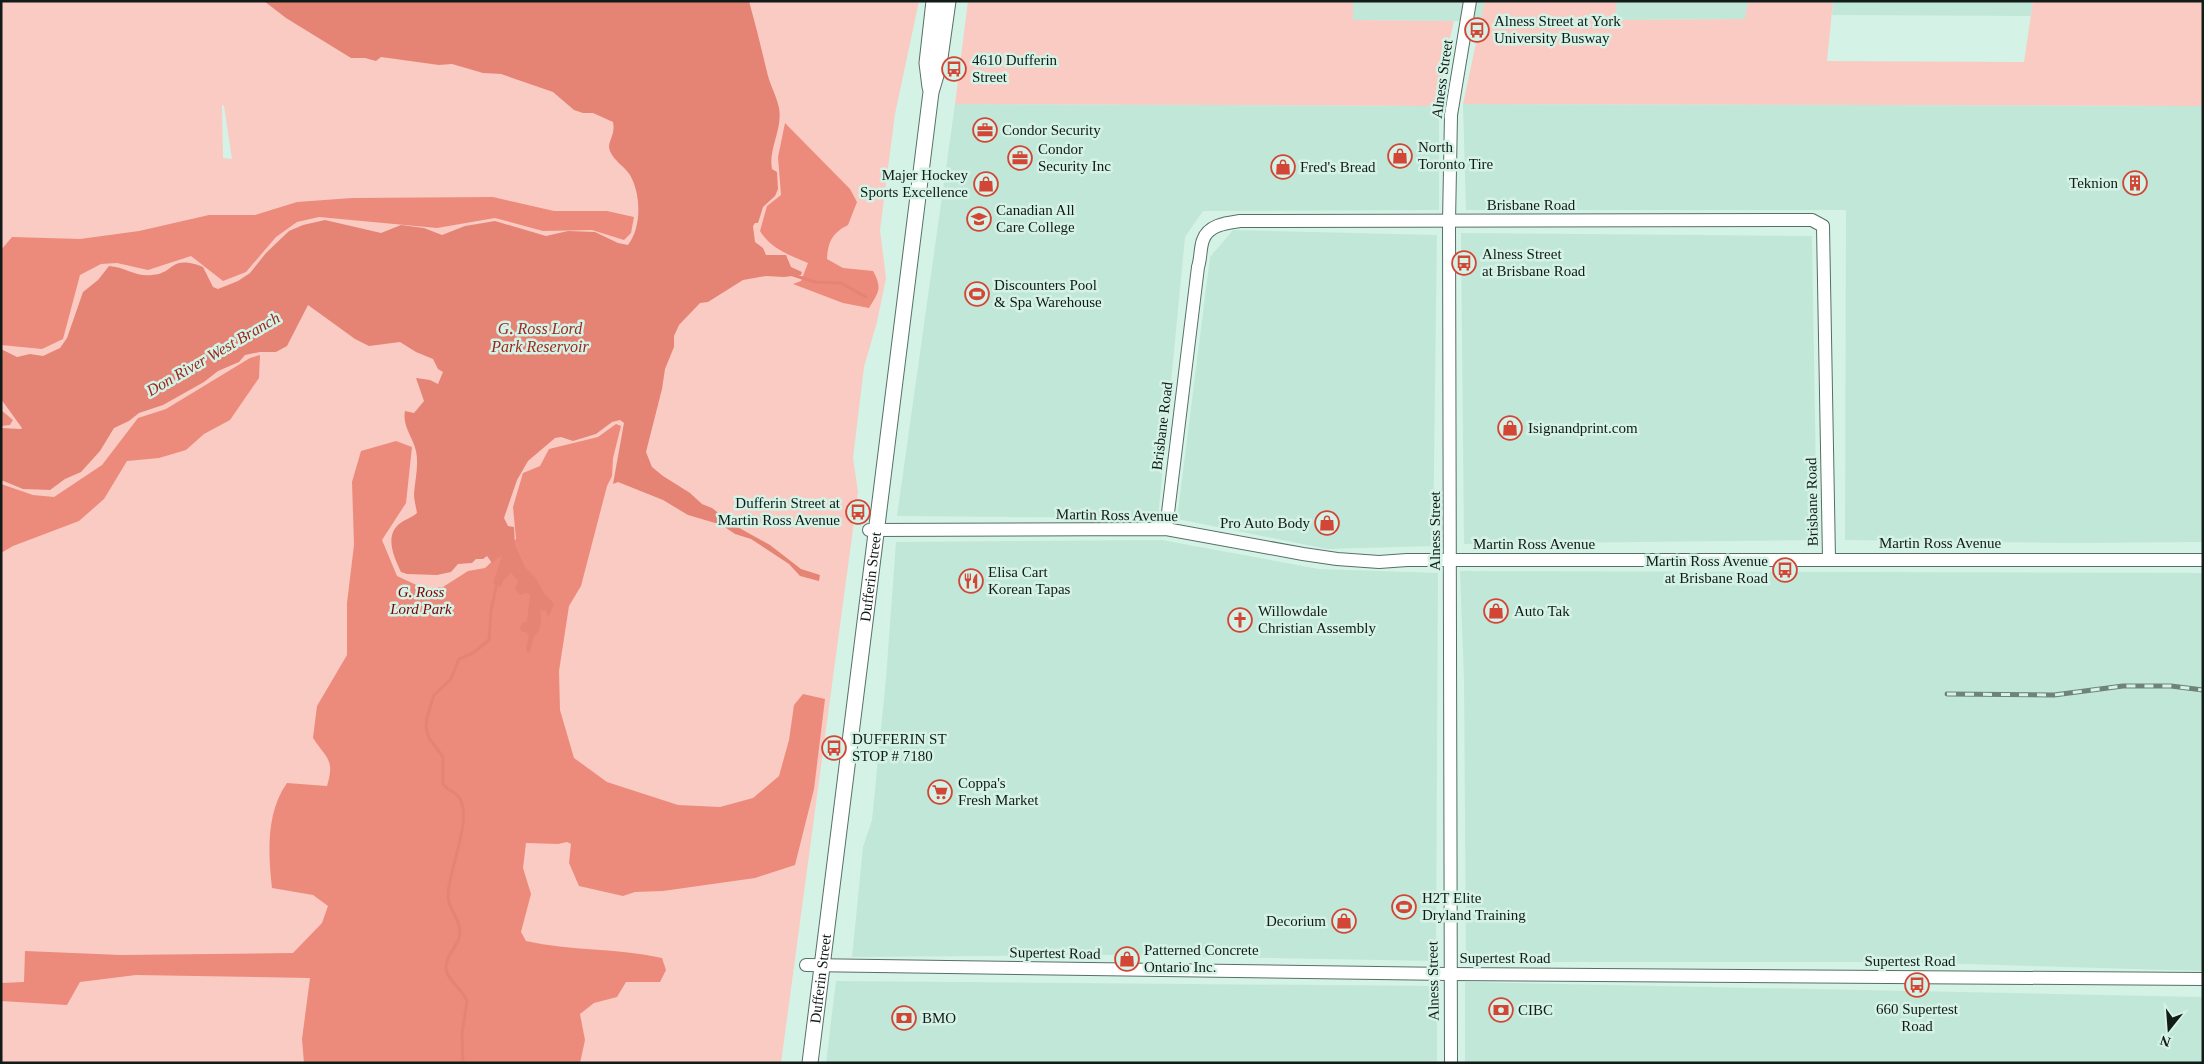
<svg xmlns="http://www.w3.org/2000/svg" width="2204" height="1064" viewBox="0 0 2204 1064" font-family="'Times New Roman',serif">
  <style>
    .built { fill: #c1e7d8 }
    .green { fill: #facbc2; fill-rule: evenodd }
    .forest { fill: #ec8b7c }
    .water { fill: #e58475 }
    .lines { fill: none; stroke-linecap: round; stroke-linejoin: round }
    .stream { stroke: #e58475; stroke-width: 3 }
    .minor-casing { stroke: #567067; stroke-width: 14 }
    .major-casing { stroke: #567067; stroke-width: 17 }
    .minor { stroke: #fff; stroke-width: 12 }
    .major { stroke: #fff; stroke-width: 15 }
    .rail-casing { stroke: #6f837b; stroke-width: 5 }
    .rail { stroke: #d5f2e7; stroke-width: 3; stroke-dasharray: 9; stroke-linecap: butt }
    .labels { text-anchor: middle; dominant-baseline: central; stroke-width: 5; stroke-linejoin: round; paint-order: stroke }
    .poi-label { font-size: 15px; fill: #111b17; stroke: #d5f2e7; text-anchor: start }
    .street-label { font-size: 15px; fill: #111b17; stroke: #d5f2e7 }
    .park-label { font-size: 15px; font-style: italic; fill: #7d0100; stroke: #d5f2e7 }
    .water-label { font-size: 16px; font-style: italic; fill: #9b291d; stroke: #d5f2e7 }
  </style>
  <rect width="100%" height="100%" fill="#d5f2e7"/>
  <g class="built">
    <polygon points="1353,1 1485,1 1481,21 1454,21 1353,20"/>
    <polygon points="1617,1 1748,1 1746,19 1615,20"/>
    <polygon points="1833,1 2033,1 2031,16 1832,15"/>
    <polygon points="955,104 1439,106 1439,210 1203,211 1185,237 1158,518 897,516"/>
    <polygon points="1463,104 2203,106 2203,542 2073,543 1845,540 1846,210 1466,210"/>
    <polygon points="1233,230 1437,235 1433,546 1327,549 1177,519 1210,257"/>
    <polygon points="1461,233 1812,236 1817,540 1464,544"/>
    <polygon points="1162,540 1319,569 1438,573 1436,961 1114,955 852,957 863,847 872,820 886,678 896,542"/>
    <polygon points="1460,571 2203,573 2203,971 1898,962 1466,962 1464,680"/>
    <polygon points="836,981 1437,986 1437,1063 826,1063"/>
    <polygon points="1465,982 2203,997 2203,1063 1465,1063"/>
  </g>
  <g class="green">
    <path d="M1,1H919L895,114L880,230L886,278L877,322L864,367L853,458L858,492L781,1063H1ZM222,105L224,106L232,159L223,158Z"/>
    <polygon points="968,1 1353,1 1353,20 1454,21 1446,55 1439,106 955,104"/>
    <polygon points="1485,1 1617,1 1615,20 1745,19 1748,1 1833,1 1827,61 2024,62 2033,1 2203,1 2203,106 1463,104"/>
  </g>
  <g class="forest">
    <path d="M785,123L850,189L857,202L848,225C832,233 828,242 827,259L843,268L873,271C883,289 878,293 869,308L843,303L793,284L801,281L808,263C789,255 771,249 760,231L767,206L781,195L778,157Z"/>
    <polygon points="493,197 554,211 607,211 634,217 631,233 624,240 592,230 543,231 495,218 437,228 319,217 297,222 276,237 246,272 223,281 191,256 148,270 117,263 101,264 80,275 63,339 42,349 1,345 1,250 12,237 80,239 139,231 209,215 255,215 297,202 352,198"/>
    <polygon points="260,355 259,378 230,420 204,434 186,450 159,458 127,461 104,499 79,521 13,546 1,553 1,484 33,495 54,497 102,465 138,418 166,409 250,358"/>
    <polygon points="1,410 13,420 10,425 1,426"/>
    <path d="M616,424L621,426L613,458L612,476L607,486L581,586L569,606L559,671L560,710L574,758L607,782L678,805L720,807L753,798L779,776L789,740L794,705L803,694L825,699L814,789L795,865L755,878L663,891L635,892L623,896L579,886L569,863L571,844L567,842L558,844L526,843L523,868L531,894L521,932L526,941C570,951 617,948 662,958L666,970L660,982H626L617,997L594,1003L580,1014L585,1040L580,1063H304L302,1039L310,978L136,975L80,982L67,1005L1,1001V983L24,982L25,951L121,955L293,953L322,923L328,906L313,895L272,888C268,854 266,812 287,783L327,786C335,760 327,759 313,738L317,706L347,655V603L354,545L352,482L361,451L396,441L412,447L406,503L382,540L397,576L425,589L443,587L468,571L485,568L516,539L513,507L523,473L540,466L549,449L598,437Z"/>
  </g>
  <path class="water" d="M264,1H749C756,26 762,51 768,76C771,87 777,97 779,108C783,129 768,149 772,169L777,172L778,189L775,196L763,207L758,223H755L753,226L755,242L763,248L766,255H786L791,267L802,272L801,275L784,277L766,276L743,280L708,302L700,303L679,325L674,336V347L665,369L662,389L646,452L652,467L663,476L690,493L702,504L712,508L734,525L770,545L801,569L820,575L819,581L800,576L789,564L751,539L735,534L722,525L688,515L663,500L618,482L613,484L624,423L620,420L612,422L596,434L573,441L561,437L555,438L528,461L517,480L504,518L508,526L514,527L515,545L525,567L535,577L544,593L552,601L554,605L548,618L546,611L540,610C541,619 543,630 534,636L530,652H527L526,648L529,636L526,632H522L520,627L522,623L527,621L530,595L526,593L520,595L515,589L518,581L511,573L503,581L501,587L493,583L502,555L492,563L487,556L483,559H476L472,563L458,564L451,572L437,575L407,574L401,572C395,559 385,539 397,526C402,520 412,518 417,513C416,507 414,500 414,494C415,480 419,465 416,451C413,437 402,426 405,411L414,413L424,401L416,378L430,380L438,384L443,372L438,369L433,359L416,352L400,342L369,346L355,339L308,305L287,346L276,352H260L245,355L239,362L218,371L204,382L163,405L139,413L129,421L114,428L100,451L81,472L65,479L50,490L23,489L1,480V428L21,429L22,428L1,399V349L17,357L30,354L43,356L60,348L67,338L83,292L98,280L109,266C125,267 135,277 152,275C175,274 169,254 203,267L213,287L218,289L238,281L250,273L266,253L289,231L303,225L325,220L381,233L401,225L424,228L442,235L465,226L495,221L546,236L568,231L595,232L618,243L628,245C642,227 641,194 630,175C624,166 614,161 610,151C606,142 616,136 613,122L593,113H583L574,110L553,92L501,74L483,73L452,64L439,65L381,57L376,61L365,58H351L286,18Z"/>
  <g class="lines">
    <g class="stream">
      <polyline points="793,275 815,282 841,283 866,297"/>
      <path d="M463,1063L462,1034L467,1001C463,989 447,980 446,969C445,955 459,946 460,934C461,920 449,911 448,897C447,872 475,817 458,796C454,791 447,790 443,784V757L429,738L426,728L427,717L434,695L451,679L459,659L473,653L489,640L491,611L497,583"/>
    </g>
    <g class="minor-casing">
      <g id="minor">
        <path d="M1166,529L1198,267C1201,258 1200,248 1203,240C1208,225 1226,223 1240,221L1812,220L1823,226L1829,559"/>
        <polyline points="869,530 1166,529 1303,554 1337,559 1379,562 1407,560 2203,560"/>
        <polyline points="806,965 1449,974 2203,979"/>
        <polyline points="1451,1063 1449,222 1451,115 1470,1"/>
      </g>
    </g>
    <g class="major-casing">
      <g id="major">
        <polyline points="930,87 927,63 934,1"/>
        <path id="s1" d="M810,1063L931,92L939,65L948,1"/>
      </g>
    </g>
    <use href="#minor" class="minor"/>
    <use href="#major" class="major"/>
    <g class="rail-casing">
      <polyline id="rail" points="1947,694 2054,695 2123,686 2171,686 2203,690"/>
    </g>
    <use href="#rail" class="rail"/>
  </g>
  <defs>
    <g id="bus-ring" transform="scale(1.25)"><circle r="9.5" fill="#d5f2e7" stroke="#d34636" stroke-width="1.5"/><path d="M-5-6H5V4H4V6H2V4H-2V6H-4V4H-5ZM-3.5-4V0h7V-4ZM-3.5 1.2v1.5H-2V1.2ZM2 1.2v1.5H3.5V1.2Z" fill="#d34636"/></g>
    <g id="office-ring" transform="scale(1.25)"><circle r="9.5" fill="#d5f2e7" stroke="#d34636" stroke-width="1.5"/><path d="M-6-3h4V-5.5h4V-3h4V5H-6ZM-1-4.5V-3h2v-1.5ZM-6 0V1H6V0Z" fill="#d34636"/></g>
    <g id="shop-ring" transform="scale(1.25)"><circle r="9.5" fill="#d5f2e7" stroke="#d34636" stroke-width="1.5"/><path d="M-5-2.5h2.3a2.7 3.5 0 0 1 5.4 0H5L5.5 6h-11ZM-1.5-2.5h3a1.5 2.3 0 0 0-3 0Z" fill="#d34636"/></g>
    <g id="building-ring" transform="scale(1.25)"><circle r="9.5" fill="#d5f2e7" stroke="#d34636" stroke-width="1.5"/><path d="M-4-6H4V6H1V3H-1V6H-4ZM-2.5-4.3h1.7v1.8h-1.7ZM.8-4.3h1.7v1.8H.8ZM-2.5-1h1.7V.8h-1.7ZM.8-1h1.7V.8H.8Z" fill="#d34636"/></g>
    <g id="university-ring" transform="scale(1.25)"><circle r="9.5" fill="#d5f2e7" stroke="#d34636" stroke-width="1.5"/><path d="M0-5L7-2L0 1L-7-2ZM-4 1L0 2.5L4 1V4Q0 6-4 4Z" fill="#d34636"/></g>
    <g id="stadium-ring" transform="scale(1.25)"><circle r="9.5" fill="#d5f2e7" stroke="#d34636" stroke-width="1.5"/><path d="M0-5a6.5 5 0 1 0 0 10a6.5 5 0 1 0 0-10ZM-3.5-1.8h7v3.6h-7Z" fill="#d34636"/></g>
    <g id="restaurant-ring" transform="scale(1.25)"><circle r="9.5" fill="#d5f2e7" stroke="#d34636" stroke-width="1.5"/><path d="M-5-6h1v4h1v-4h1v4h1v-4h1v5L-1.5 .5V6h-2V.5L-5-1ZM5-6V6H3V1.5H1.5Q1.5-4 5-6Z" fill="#d34636"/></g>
    <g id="church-ring" transform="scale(1.25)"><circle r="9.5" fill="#d5f2e7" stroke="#d34636" stroke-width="1.5"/><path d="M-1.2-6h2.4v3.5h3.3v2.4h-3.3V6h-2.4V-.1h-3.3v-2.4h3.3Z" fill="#d34636"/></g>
    <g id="supermarket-ring" transform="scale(1.25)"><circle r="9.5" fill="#d5f2e7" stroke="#d34636" stroke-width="1.5"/><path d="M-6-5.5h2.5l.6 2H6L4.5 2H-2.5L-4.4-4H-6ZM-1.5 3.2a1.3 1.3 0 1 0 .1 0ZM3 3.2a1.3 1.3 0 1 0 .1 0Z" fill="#d34636"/></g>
    <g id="bank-ring" transform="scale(1.25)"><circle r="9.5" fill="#d5f2e7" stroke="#d34636" stroke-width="1.5"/><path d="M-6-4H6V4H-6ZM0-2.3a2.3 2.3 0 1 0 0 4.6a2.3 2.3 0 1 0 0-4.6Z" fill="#d34636"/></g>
  </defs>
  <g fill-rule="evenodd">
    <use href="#bus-ring" x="1477" y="30"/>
    <use href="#bus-ring" x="954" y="69"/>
    <use href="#office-ring" x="985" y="130"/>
    <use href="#shop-ring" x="1400" y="156"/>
    <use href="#office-ring" x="1020" y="158"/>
    <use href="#shop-ring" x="1283" y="167"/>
    <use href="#building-ring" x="2135" y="183"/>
    <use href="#shop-ring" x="986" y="184"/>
    <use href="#university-ring" x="979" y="219"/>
    <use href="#bus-ring" x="1464" y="263"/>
    <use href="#stadium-ring" x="977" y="294"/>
    <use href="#shop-ring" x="1510" y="428"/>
    <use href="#bus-ring" x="858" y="512"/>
    <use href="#shop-ring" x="1327" y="523"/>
    <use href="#bus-ring" x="1785" y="570"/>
    <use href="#restaurant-ring" x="971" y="581"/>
    <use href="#shop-ring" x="1496" y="611"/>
    <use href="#church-ring" x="1240" y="620"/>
    <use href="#bus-ring" x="834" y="748"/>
    <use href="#supermarket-ring" x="940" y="792"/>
    <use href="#stadium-ring" x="1404" y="907"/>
    <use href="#shop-ring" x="1344" y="921"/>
    <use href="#shop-ring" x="1127" y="959"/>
    <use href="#bus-ring" x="1917" y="985"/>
    <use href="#bank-ring" x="1501" y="1010"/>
    <use href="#bank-ring" x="904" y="1018"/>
  </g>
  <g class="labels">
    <g class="poi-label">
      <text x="1494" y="21">Alness Street at York<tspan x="1494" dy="17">University Busway</tspan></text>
      <text x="972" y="60">4610 Dufferin<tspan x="972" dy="17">Street</tspan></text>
      <text x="1002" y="130">Condor Security</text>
      <text x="1418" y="147">North<tspan x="1418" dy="17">Toronto Tire</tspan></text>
      <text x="1038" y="149">Condor<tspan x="1038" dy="17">Security Inc</tspan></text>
      <text x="1300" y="167">Fred's Bread</text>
      <text x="968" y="175" text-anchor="end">Majer Hockey<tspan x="968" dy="17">Sports Excellence</tspan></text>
      <text x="2118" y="183" text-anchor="end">Teknion</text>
      <text x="996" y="210">Canadian All<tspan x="996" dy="17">Care College</tspan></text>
      <text x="1482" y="254">Alness Street<tspan x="1482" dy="17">at Brisbane Road</tspan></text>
      <text x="994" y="285">Discounters Pool<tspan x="994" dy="17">&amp; Spa Warehouse</tspan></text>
      <text x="1528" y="428">Isignandprint.com</text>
      <text x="840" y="503" text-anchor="end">Dufferin Street at<tspan x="840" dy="17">Martin Ross Avenue</tspan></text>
      <text x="1310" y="523" text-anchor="end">Pro Auto Body</text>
      <text x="1768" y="561" text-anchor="end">Martin Ross Avenue<tspan x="1768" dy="17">at Brisbane Road</tspan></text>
      <text x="988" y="572">Elisa Cart<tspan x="988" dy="17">Korean Tapas</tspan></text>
      <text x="1258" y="611">Willowdale<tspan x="1258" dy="17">Christian Assembly</tspan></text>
      <text x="1514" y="611">Auto Tak</text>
      <text x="852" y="739">DUFFERIN ST<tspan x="852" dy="17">STOP # 7180</tspan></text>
      <text x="958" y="783">Coppa's<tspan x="958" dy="17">Fresh Market</tspan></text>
      <text x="1422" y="898">H2T Elite<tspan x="1422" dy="17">Dryland Training</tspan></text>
      <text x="1326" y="921" text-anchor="end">Decorium</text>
      <text x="1144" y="950">Patterned Concrete<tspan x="1144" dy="17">Ontario Inc.</tspan></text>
      <text x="1917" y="1009" text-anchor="middle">660 Supertest<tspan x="1917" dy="17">Road</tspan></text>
      <text x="1518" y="1010">CIBC</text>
      <text x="922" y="1018">BMO</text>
    </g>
    <g class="street-label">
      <text transform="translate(1442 79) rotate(-82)">Alness Street</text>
      <text x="1531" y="205">Brisbane Road</text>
      <text transform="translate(1162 426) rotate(-83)">Brisbane Road</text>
      <text transform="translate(1812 502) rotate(-91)">Brisbane Road</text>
      <text transform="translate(1117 515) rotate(1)">Martin Ross Avenue</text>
      <text transform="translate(1435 531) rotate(-90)">Alness Street</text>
      <text x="1940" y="543">Martin Ross Avenue</text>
      <text x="1534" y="544">Martin Ross Avenue</text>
      <text stroke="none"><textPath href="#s1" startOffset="490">Dufferin Street</textPath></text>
      <text transform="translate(1055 953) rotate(1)">Supertest Road</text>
      <text x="1505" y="958">Supertest Road</text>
      <text x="1910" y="961">Supertest Road</text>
      <text stroke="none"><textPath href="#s1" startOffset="85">Dufferin Street</textPath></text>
      <text transform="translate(1433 981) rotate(-91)">Alness Street</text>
    </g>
    <g class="park-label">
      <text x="421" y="592">G. Ross<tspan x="421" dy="17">Lord Park</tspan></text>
    </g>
    <g class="water-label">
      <text x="540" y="328">G. Ross Lord<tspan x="540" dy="18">Park Reservoir</tspan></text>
      <text transform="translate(213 354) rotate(-30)">Don River West Branch</text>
    </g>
  </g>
  <rect width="2204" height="1064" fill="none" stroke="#111b17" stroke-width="5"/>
  <g transform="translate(2169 1029) rotate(197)" stroke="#d5f2e7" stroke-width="4" paint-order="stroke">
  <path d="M0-4L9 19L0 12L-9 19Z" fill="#111b17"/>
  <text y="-8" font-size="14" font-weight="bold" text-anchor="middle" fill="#111b17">N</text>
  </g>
</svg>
